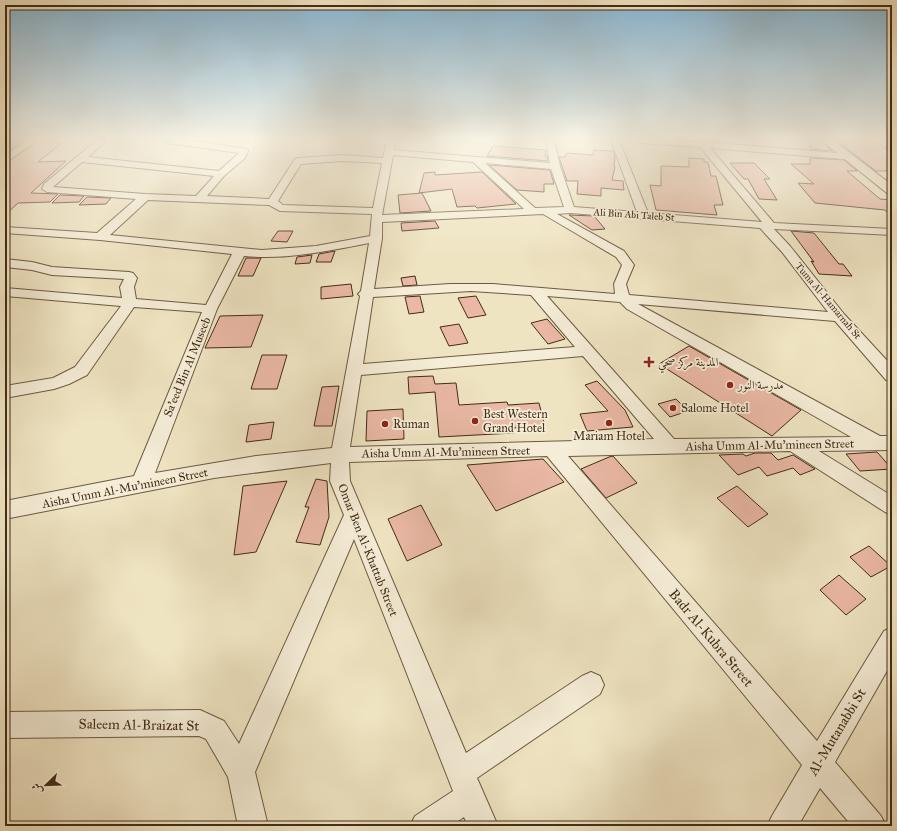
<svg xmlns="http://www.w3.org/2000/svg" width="897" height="831" viewBox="0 0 897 831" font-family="'IM FELL Great Primer',Amiri,serif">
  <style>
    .building { fill: #eab8a5; stroke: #422c17 }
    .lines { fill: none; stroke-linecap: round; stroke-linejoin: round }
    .minor-casing { stroke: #6d5a42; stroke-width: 2 }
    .major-casing { stroke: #422c17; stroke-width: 2 }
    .minor { fill: #f5edd7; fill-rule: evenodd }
    .major { fill: #efe4c2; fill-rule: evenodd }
    .poi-dot { fill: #8f2418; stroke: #f5edd7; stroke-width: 1.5 }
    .labels { text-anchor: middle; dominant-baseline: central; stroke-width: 3.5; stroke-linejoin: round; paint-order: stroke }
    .far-street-label { font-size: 10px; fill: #422c17; stroke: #f5edd7 }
    .poi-label { font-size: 12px; fill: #422c17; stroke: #f5edd7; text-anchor: start }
    .street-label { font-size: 12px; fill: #422c17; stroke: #f5edd7 }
    .near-street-label { font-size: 14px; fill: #422c17; stroke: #f5edd7 }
  </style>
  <rect width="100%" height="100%" fill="#efe4c2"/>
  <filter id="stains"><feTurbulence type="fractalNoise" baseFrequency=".005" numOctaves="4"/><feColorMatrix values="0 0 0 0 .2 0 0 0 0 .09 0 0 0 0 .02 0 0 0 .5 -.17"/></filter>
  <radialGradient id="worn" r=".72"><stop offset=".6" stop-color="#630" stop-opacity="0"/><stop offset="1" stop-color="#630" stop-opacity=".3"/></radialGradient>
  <g class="building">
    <polygon points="5,140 24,140 5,154"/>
    <polygon points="810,140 820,140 832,151 810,149"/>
    <polygon points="836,140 874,141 892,152 892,171 876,171"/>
    <polygon points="36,142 63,142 38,162 66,161 31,193 58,194 50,202 18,203 5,215 5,164"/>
    <polygon points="493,146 546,150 545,156 547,156 548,161 487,156"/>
    <polygon points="594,150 613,151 615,156 614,167 615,167 612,180 623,181 624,190 601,188 601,196 577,194 578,181 567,181 559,157 565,157 567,153 593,155"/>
    <polygon points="689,158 704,159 704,162 708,162 711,176 716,176 723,205 714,205 717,215 656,210 650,185 661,186 661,166 689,167"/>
    <polygon points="810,158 844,160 857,171 847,171 880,199 892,200 892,217 885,210 815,203 798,183 814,184 791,164 810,164"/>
    <polygon points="730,163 754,163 770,179 764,179 777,200 759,199 748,179 744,179"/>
    <polygon points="489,165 550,170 554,184 544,184 544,192 517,190"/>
    <polygon points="435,172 435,175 482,172 516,204 477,208 475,206 457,207 452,189 419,193 424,173"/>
    <polygon points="422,193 431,211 400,213 398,195"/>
    <polygon points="60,195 84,196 79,202 52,203"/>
    <polygon points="87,197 111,198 106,204 79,205"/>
    <polygon points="569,215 594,216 605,229 592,230"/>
    <polygon points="435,221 439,228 402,231 401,223"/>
    <polygon points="278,231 293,231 287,242 271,241"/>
    <polygon points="791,231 814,233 839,264 843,264 852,276 819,274 811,261 814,262"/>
    <polygon points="335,251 331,262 316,262 319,254"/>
    <polygon points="312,255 310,263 295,264 297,257"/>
    <polygon points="246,258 261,258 253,276 238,276"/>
    <polygon points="415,276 417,285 403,286 401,278"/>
    <polygon points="351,284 353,296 321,299 321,287"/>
    <polygon points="420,296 424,312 409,314 405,297"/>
    <polygon points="476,296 486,315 468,318 458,298"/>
    <polygon points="263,315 251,347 205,348 220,316"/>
    <polygon points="547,319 565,339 548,344 531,323"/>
    <polygon points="459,324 468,343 449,346 440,327"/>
    <polygon points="689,346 801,410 772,436 659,364"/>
    <polygon points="262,355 287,355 277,389 251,389"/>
    <polygon points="433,376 435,384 456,383 459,405 507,402 508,405 539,403 545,426 513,428 514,433 439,437 435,392 409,394 408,377"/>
    <polygon points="597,381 625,410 633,427 587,431 580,414 608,411 585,385"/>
    <polygon points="339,386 332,426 314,426 322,387"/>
    <polygon points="676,399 688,411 670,417 658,404"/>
    <polygon points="403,409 404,439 366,441 367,411"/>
    <polygon points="274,422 271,439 246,442 249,425"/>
    <polygon points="877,452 892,469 860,471 846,454"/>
    <polygon points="755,453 771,453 778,460 793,455 815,469 800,475 793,468 767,476 759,467 738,475 719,455 743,454 746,456"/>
    <polygon points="613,456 637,483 606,498 581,469 609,457"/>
    <polygon points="543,459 564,482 496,511 467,465"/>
    <polygon points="316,479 327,481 329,517 320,545 296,542 309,507 305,507"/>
    <polygon points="287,481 256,552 234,555 243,486"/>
    <polygon points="737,486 768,514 748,527 717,498"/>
    <polygon points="421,505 442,545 407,561 388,519"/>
    <polygon points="869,546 891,566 871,577 850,557"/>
    <polygon points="839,575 866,599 846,615 820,590"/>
  </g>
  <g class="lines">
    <g class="minor-casing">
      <g id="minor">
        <polygon points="27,140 37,140 5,163 5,156"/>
        <path d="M97,140H107L88,157L219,171L239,153L167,143L163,140H188L247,149L248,151L245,158L224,176L207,196L269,199L295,159L298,158L342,155L383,158L387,140H395L394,150L550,163L546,140H554L560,166L574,207L637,212L611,140H619L648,213L762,222L700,147L641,143L637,140L695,142L703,140L705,142L848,154L850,156L848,158L845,159L710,148L774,223L892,229V235L774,229L790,246L844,314L892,366V381L886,380L835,321L638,304L880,436H892V450L819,451L892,496V515L885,512L790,451L568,456L817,741L884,631L892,627V662L835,762L881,816L886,826H852L820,788L798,826H767L772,816L802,765L547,456L349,462L350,481L466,753L582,676L591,672L600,676L604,685L600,694L477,778L498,826H468L464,817L451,826H410L415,816L453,791L354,539L255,772L268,826H238L228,777L206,739L199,736L5,738V712L200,710L224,721L239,744L344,515L330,481L331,463L214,478L5,519V501L134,476L202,312L134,307L87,375L69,384L54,389L5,398V386L53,378L75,367L121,306L5,296V288L122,298L120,287L124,279L52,275L32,270L5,267V259L32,262L52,267L129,272L133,273L137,278L134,287L136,299L206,305L232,254L100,240L5,233V227L97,233L136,199L47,192L42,189L44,184ZM393,155L473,162L524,209L382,215ZM342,161L382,163L373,208L283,205L278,201L301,164ZM82,162L214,176L196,196L145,194L53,187ZM485,163L551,169L564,207L535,208ZM148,200L269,205L280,211L372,214L370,236L316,246L262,250L110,235ZM570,213L760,228L782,252L828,312L629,295L626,284L634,265L624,251L557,214ZM543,214L616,257L622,265L614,284L615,294L493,284H450L374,289L382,238V222ZM369,243L361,291L358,294L360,296L332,448L256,456L155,473L217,309L244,256C286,260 328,251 369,243ZM471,291L531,295L575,347L363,364L373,297ZM547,296L620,302L627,309L851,437L674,439ZM583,356L654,439L350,447L361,375Z"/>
      </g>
    </g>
    <g class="major-casing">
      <polygon id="major" points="821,140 833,140 892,185 892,195 888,194"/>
    </g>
    <use href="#minor" class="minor"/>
    <use href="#major" class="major"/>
  </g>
  <linearGradient id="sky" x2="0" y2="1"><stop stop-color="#89b8d6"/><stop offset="0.54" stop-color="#f8f3e4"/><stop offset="1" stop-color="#f8f3e4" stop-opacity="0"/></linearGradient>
  <rect width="897" height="257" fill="url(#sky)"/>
  <g class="poi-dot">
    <path d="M647 356h4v4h4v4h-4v4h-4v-4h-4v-4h4z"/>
    <circle cx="730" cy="385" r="4"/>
    <circle cx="673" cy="408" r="4"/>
    <circle cx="475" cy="421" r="4"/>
    <circle cx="609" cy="423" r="4"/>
    <circle cx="385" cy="424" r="4"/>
  </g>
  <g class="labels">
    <g class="far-street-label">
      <text transform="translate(634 215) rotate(4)">Ali Bin Abi Taleb St</text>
      <text transform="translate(828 301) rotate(50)">Tuma Al-Hamarnah St</text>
    </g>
    <g class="poi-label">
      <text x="658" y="362">المدينة مركز صحي</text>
      <text x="738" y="385">مدرسة النور</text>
      <text x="681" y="408">Salome Hotel</text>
      <text x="483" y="414">Best Western<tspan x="483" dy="14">Grand Hotel</tspan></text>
      <text x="393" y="424">Ruman</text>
      <text x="609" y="436" text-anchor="middle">Mariam Hotel</text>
    </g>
    <g class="street-label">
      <text transform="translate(187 367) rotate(-68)">Sa'eed Bin Al Museeb</text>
      <text transform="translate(770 445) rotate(-1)">Aisha Umm Al-Mu'mineen Street</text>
      <text transform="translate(446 452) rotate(-1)">Aisha Umm Al-Mu'mineen Street</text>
      <text transform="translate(125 488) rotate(-11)">Aisha Umm Al-Mu'mineen Street</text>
      <text transform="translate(368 550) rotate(68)">Omar Ben Al-Khattab Street</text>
    </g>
    <g class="near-street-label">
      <text transform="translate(711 638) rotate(50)">Badr Al-Kubra Street</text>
      <text transform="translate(139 725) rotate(1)">Saleem Al-Braizat St</text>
      <text transform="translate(837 732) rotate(-59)">Al-Mutanabbi St</text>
    </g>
  </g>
  <rect width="897" height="831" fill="none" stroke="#efe4c2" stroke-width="20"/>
  <rect x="6" y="6" width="885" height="819" fill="none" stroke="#422c17" stroke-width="2"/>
  <rect x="10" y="10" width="877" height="811" fill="none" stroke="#422c17"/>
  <g transform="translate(46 785) rotate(247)" stroke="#f5edd7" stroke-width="3" paint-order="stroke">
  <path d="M0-3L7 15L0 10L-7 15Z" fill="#422c17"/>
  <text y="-6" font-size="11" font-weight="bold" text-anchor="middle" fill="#422c17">ش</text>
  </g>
  <rect width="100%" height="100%" filter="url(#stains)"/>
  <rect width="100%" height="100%" fill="url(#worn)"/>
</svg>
